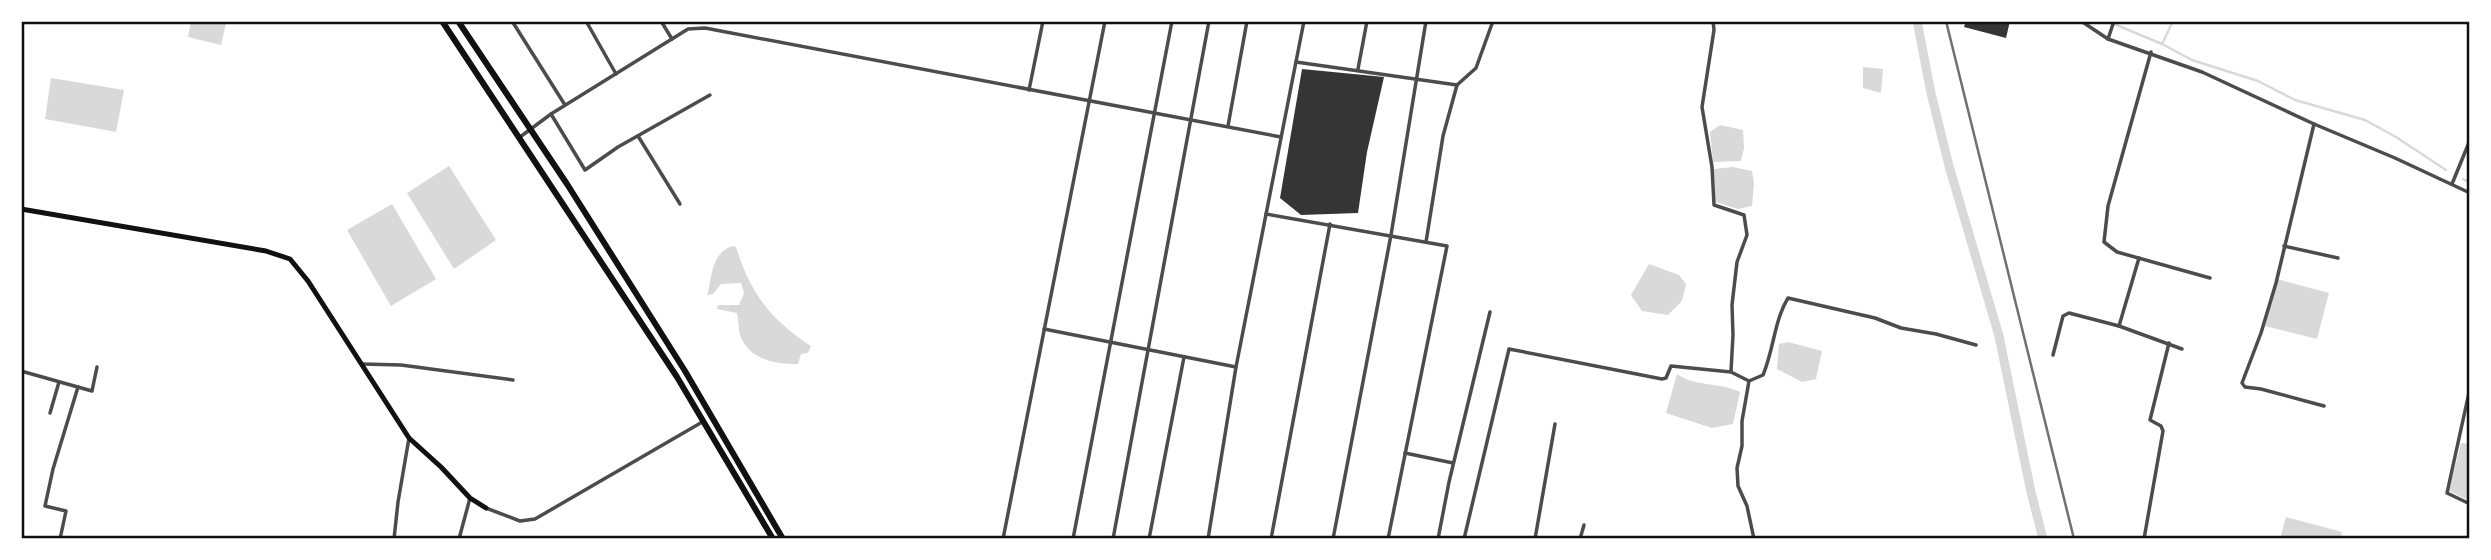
<svg xmlns="http://www.w3.org/2000/svg" width="2491" height="560" viewBox="0 0 2491 560" font-family="Mulish,sans-serif">
  <style>
    .water { fill: #d9d9d9 }
    .lines { fill: none; stroke-linecap: round; stroke-linejoin: round }
    .stream { stroke: #d9d9d9; stroke-width: 2.5 }
    .canal { stroke: #d9d9d9; stroke-width: 9 }
    .building { fill: #353535 }
    .minor { stroke: #4c4c4c; stroke-width: 3.5 }
    .secondary { stroke: #111; stroke-width: 5 }
    .trunk { stroke: #111; stroke-width: 6 }
    .rail { stroke: #707070; stroke-width: 2.5 }
    .neatline { fill: none; stroke: #111; stroke-width: 2.5 }
  </style>
  <rect width="100%" height="100%" fill="#fff"/>
  <g class="water">
    <polygon points="191,21 226,23 221,45 188,37"/>
    <polygon points="1863,67 1883,69 1881,93 1863,88"/>
    <polygon points="51,78 124,90 116,132 45,119"/>
    <polygon points="1720,125 1743,130 1744,148 1741,161 1713,162 1710,132"/>
    <polygon points="449,166 496,240 454,269 407,193"/>
    <polygon points="1733,167 1752,171 1754,184 1752,206 1738,209 1715,202 1714,169"/>
    <polygon points="392,204 436,279 391,306 347,230"/>
    <path d="M732,246L736,247C751,294 770,319 811,346L808,353L801,354L798,364C775,364 749,360 740,335C738,328 739,320 737,313L717,309L718,305H739L744,293L741,283L721,284L713,294L707,295C713,277 710,254 732,246Z"/>
    <polygon points="1649,264 1679,275 1686,284 1682,301 1668,315 1642,311 1631,295"/>
    <polygon points="2277,279 2329,293 2317,339 2265,326"/>
    <polygon points="1788,342 1822,351 1816,379 1802,382 1777,369 1779,344"/>
    <path d="M1677,374C1695,387 1720,382 1740,392L1733,424L1712,428L1666,413Z"/>
    <polygon points="2461,443 2470,444 2470,501 2449,491"/>
    <polygon points="2286,517 2342,532 2340,539 2280,539"/>
  </g>
  <g class="lines">
    <g class="stream">
      <polyline points="2107,21 2162,44"/>
      <polyline points="2173,21 2162,44 2192,60 2258,81 2295,100 2365,120 2396,137 2446,170"/>
      <polyline points="2463,179 2470,183"/>
    </g>
    <polyline class="canal" points="1917,21 1931,93 1949,166 1999,336 2031,492 2043,539"/>
  </g>
  <g class="building">
    <polygon points="1966,21 1987,21 1999,24 2000,21 2010,21 2006,38 1964,27"/>
    <polygon points="1302,69 1384,77 1367,152 1358,213 1301,215 1280,198"/>
  </g>
  <g class="lines">
    <g class="minor">
      <polyline points="512,21 565,105"/>
      <polyline points="586,21 616,74"/>
      <polyline points="661,21 672,39"/>
      <polyline points="1713,21 1714,30 1702,107 1712,167 1714,205 1744,215 1747,235 1737,262 1732,305 1733,335 1731,371"/>
      <polyline points="2081,21 2108,39 2202,72 2314,124 2395,158 2470,193"/>
      <polyline points="2108,39 2114,21"/>
      <polyline points="2151,52 2108,206 2104,242 2117,252 2210,278"/>
      <polyline points="1296,62 1457,85"/>
      <polyline points="1358,69 1367,21"/>
      <polyline points="1029,90 1043,21"/>
      <polyline points="551,114 585,170 618,147 710,95"/>
      <polyline points="2314,124 2276,283 2261,333 2242,383 2245,387 2261,389 2324,406"/>
      <polyline points="1228,126 1247,21"/>
      <polyline points="638,136 680,204"/>
      <polyline points="520,137 551,114 688,29 705,28 1281,137"/>
      <polyline points="2452,184 2470,140"/>
      <polyline points="1266,214 1447,246 1388,539"/>
      <polyline points="1426,242 1443,136 1457,85 1476,68 1493,21"/>
      <polyline points="2284,246 2338,258"/>
      <polyline points="2119,326 2139,258"/>
      <polyline points="1044,329 1236,367"/>
      <polyline points="2053,355 2063,316 2069,313 2119,326 2182,349"/>
      <polyline points="362,364 401,365 513,380"/>
      <polyline points="21,371 92,391 97,367"/>
      <polyline points="2470,388 2447,493 2470,504"/>
      <polyline points="50,413 59,382"/>
      <polyline points="1405,453 1453,463"/>
      <polyline points="486,508 520,521 535,519 704,421"/>
      <polyline points="60,539 66,511 45,506 53,469 78,387"/>
      <polyline points="394,539 398,502 409,438"/>
      <polyline points="459,539 470,498"/>
      <polyline points="1003,539 1105,21"/>
      <polyline points="1073,539 1172,21"/>
      <polyline points="1113,539 1209,21"/>
      <polyline points="1149,539 1184,357"/>
      <polyline points="1208,539 1236,367 1304,21"/>
      <polyline points="1271,539 1330,224"/>
      <polyline points="1333,539 1391,235 1426,21"/>
      <polyline points="1438,539 1449,482 1490,312"/>
      <polyline points="1464,539 1509,349 1662,379 1666,378 1671,366 1731,372 1749,381"/>
      <polyline points="1535,539 1555,424"/>
      <polyline points="1580,539 1584,525"/>
      <path d="M1754,539L1747,506L1738,486L1737,468L1742,446V421L1749,381L1763,375C1774,349 1774,321 1788,298L1875,318L1901,328L1936,334L1976,345"/>
      <polyline points="2144,539 2163,431 2161,426 2150,420 2169,343"/>
    </g>
    <polyline class="secondary" points="21,209 266,251 290,259 308,281 409,438 441,467 470,498 486,508"/>
    <g class="trunk">
      <polyline points="442,21 677,377 773,539"/>
      <polyline points="458,21 567,184 685,371 783,539"/>
    </g>
    <polyline class="rail" points="1946,21 2074,539"/>
  </g>
  <rect width="2491" height="560" fill="none" stroke="#ffffff" stroke-width="46"/>
  <rect x="23" y="23" width="2445" height="514" class="neatline"/>
</svg>
